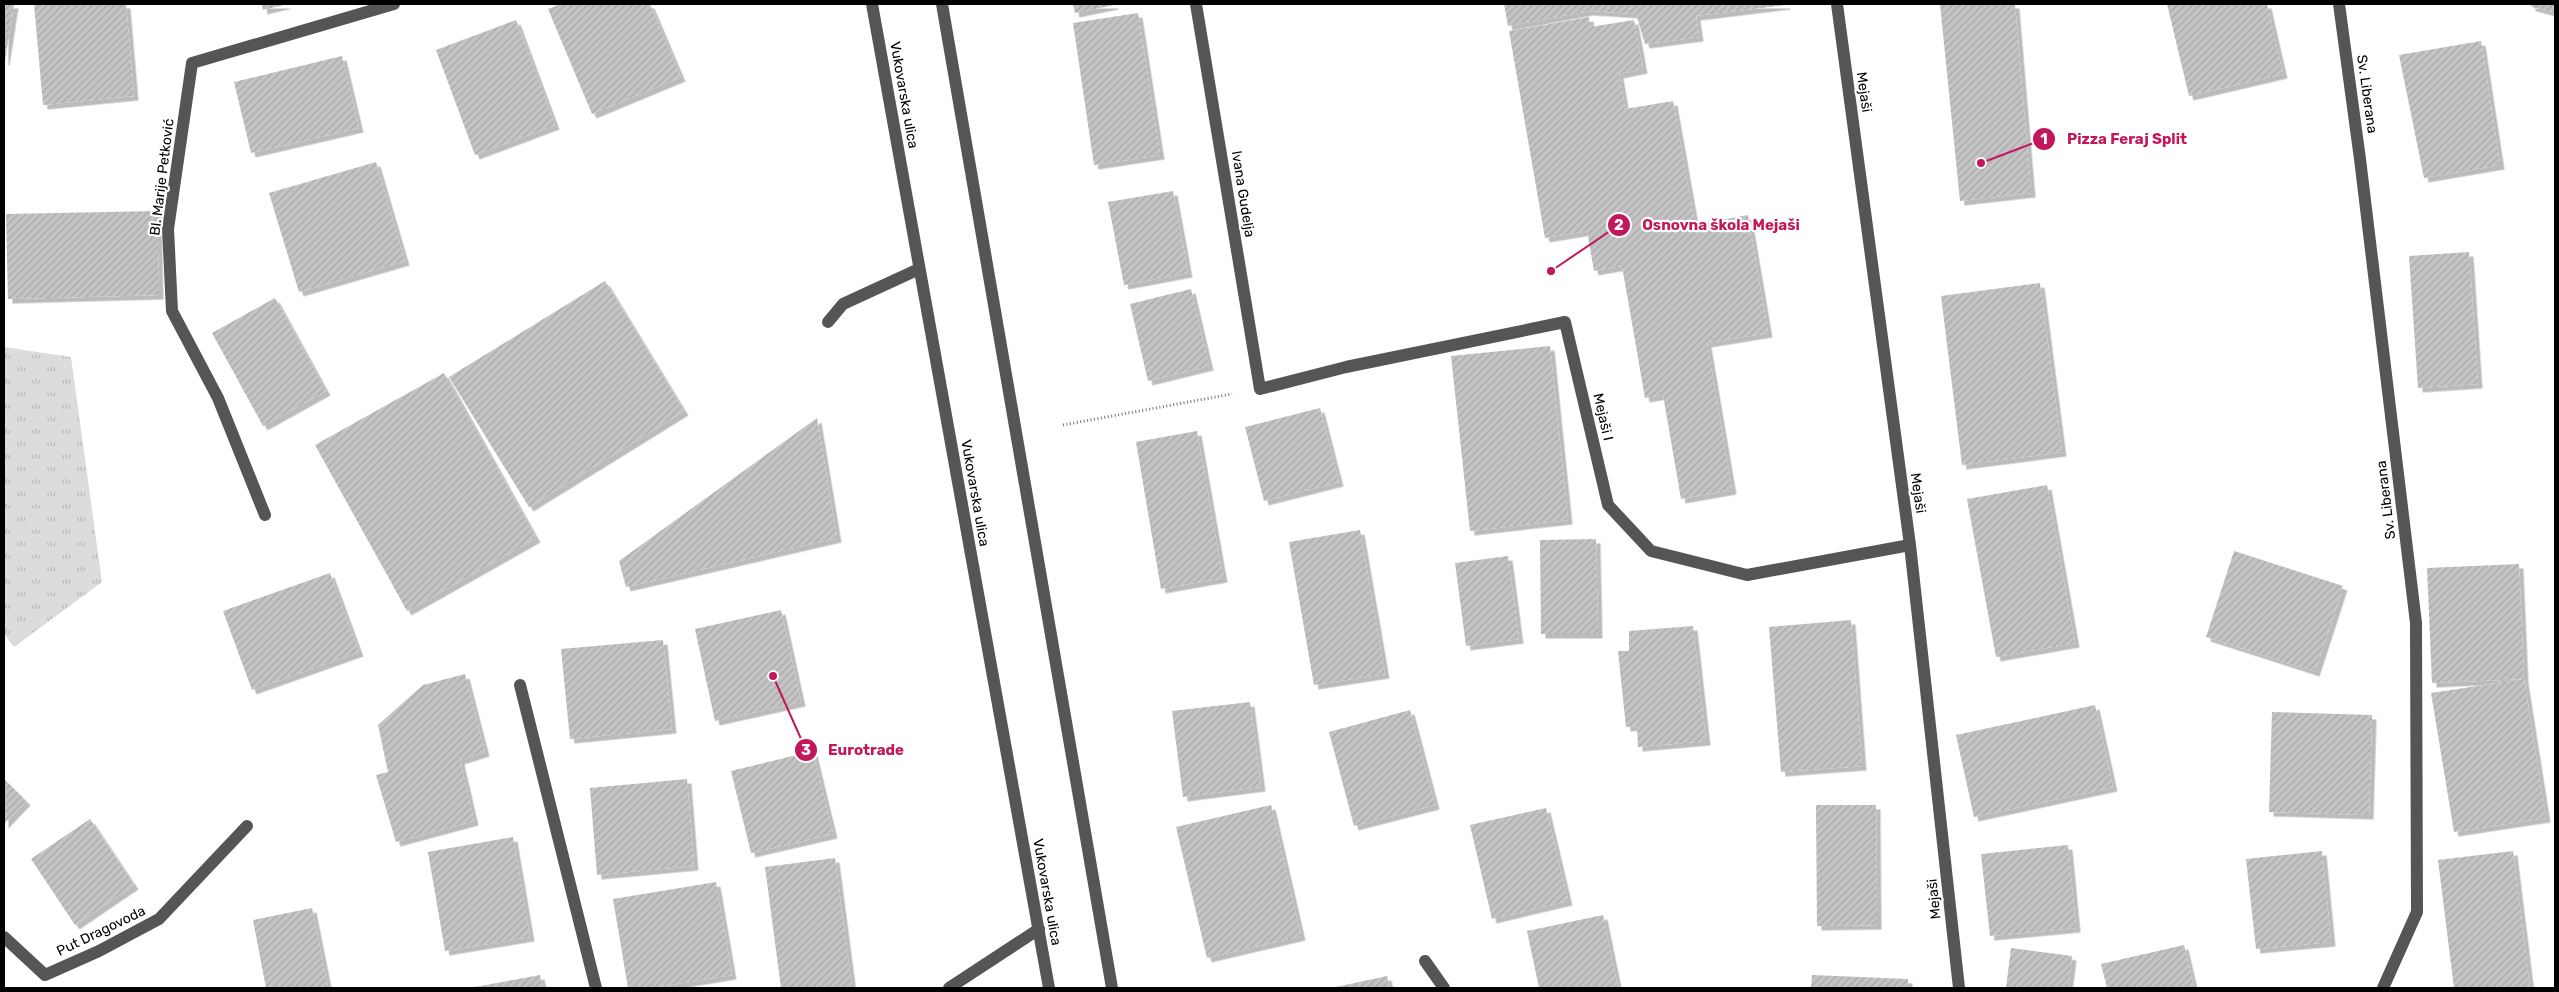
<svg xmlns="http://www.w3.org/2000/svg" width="2559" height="992" viewBox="0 0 2559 992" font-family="Rubik,sans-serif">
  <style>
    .grass { fill: url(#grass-tufts) }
    .building { fill: url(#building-hatch); filter: url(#shadow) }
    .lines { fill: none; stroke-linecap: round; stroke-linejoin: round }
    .path { stroke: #777; stroke-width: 3; stroke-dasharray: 1 2.5; stroke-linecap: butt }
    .minor { stroke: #555; stroke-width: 12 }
    .labels { text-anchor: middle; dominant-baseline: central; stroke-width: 4.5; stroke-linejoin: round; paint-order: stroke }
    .street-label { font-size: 14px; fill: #000; stroke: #fff }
    .leader { fill: none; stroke: #c2185b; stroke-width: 2 }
    .callout-dot { fill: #c2185b; stroke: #fff; stroke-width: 2 }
    .mark-label { font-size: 15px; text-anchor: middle; font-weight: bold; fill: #fff }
    .callout-label { font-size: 15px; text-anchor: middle; font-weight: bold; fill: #c2185b; stroke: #fff; stroke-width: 4.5; stroke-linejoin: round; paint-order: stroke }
  </style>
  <defs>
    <pattern id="grass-tufts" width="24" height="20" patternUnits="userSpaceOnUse" patternTransform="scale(1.25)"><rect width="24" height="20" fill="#dcdcdc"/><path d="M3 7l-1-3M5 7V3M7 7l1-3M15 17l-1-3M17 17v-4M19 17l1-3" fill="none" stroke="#bbb"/></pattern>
    <pattern id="building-hatch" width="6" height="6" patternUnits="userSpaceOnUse" patternTransform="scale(1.25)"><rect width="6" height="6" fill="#c4c4c4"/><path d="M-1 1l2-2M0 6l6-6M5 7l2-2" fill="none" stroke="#a7a7a7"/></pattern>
    <filter id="shadow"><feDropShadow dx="4.5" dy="4.5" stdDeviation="0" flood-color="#0004"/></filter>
  </defs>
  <rect width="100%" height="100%" fill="#fff"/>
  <polygon class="grass" points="4,347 71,357 102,582 14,647 4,634"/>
  <g class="building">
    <polygon points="4,4 14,4 5,61 4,61"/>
    <polygon points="34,4 126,4 134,96 43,105"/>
    <polygon points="262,4 288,4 263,10"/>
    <polygon points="561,4 650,4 681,77 592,114 548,9"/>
    <polygon points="1073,4 1114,4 1114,5 1075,13"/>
    <polygon points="1504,4 1786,4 1786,5 1696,16 1699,37 1645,44 1636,14 1589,11 1508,26"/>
    <polygon points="1940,4 2015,4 2031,193 1960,201"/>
    <polygon points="2167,4 2267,4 2283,74 2189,96"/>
    <polygon points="2530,4 2555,4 2555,13 2532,7"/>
    <polygon points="1138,13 1160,155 1094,165 1073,23"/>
    <polygon points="1589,17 1590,27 1634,20 1643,69 1619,74 1625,109 1673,101 1695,225 1748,215 1768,333 1707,343 1732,490 1681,499 1663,395 1645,398 1622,266 1594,271 1587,231 1545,238 1509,31"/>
    <polygon points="516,20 555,125 475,155 436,50"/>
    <polygon points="2481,41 2500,165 2424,178 2399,55"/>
    <polygon points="342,56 359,128 251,153 234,82"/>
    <polygon points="376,162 405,261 299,292 269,193"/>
    <polygon points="1173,191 1188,273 1124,285 1108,202"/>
    <polygon points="157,211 159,295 8,299 6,214"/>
    <polygon points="2469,252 2478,384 2418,388 2409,256"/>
    <polygon points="605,281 684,411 529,507 449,377"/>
    <polygon points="2040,283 2062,452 1962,465 1941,296"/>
    <polygon points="1191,289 1209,366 1148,381 1130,304"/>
    <polygon points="275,298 326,391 263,426 212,333"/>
    <polygon points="1550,346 1568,520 1470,531 1451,356"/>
    <polygon points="444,373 536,538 407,611 315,445"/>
    <polygon points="1320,408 1339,482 1264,501 1245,427"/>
    <polygon points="817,418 837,538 626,587 619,561"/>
    <polygon points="1197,431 1223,578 1161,589 1136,442"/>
    <polygon points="2047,485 2075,643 1996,657 1967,499"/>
    <polygon points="1360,530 1385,674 1314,685 1289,542"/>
    <polygon points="1596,539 1598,634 1541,634 1540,540"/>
    <polygon points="2234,551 2343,586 2315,672 2206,637"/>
    <polygon points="1508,556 1519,639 1466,646 1455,563"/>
    <polygon points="2519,564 2524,679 2432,683 2427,568"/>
    <polygon points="330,573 359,652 252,690 223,611"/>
    <polygon points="781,610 801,702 715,721 695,629"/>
    <polygon points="1851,620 1862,766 1781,772 1769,627"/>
    <polygon points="1693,626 1706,741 1638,747 1637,726 1626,727 1618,651 1629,651 1629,631"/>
    <polygon points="663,640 672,729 570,739 561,649"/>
    <polygon points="465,674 485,752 460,760 474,821 396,842 376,775 388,772 378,725 423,685"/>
    <polygon points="2524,679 2546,818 2454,832 2431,693"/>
    <polygon points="1250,702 1261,787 1183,797 1172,711"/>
    <polygon points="2095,705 2113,787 1974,817 1956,735"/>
    <polygon points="1410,710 1435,805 1354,826 1329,732"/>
    <polygon points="2272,712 2372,715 2369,815 2269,812"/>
    <polygon points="813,751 833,834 751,853 731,771"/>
    <polygon points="4,779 26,801 4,824"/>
    <polygon points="687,779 694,866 597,875 590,788"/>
    <polygon points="1271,805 1301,936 1207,958 1176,827"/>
    <polygon points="1816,805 1876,805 1877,925 1817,926"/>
    <polygon points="1546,808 1568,901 1492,919 1470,825"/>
    <polygon points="90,819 134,885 75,925 31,859"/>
    <polygon points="513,837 530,937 445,951 428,852"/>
    <polygon points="2068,845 2076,928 1990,936 1981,854"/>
    <polygon points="2322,851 2331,942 2256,949 2246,859"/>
    <polygon points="2513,851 2530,988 2454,988 2438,860"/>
    <polygon points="835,858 852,988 781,988 765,867"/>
    <polygon points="716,882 732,975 652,988 628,988 613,899"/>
    <polygon points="312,908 328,988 266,988 253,920"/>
    <polygon points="1603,915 1618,988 1539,988 1527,931"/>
    <polygon points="2184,945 2194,988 2107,988 2101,964"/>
    <polygon points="2011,948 2072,956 2068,988 2006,988"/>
    <polygon points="540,975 543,988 475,988 475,987"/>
    <polygon points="1812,975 1908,979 1908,988 1811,988"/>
    <polygon points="1387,976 1390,988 1337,988 1336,987"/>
  </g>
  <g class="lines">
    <polyline class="path" points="1063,425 1232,394"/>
    <g class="minor">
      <polyline points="872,4 1049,988"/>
      <polyline points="942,4 1112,988"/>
      <polyline points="1196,4 1260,389 1346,367 1565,322 1608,505 1651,551 1747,575 1910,545"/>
      <polyline points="1837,4 1910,545 1959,988"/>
      <polyline points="2339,4 2360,159 2416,623 2417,912 2383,988"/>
      <polyline points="828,322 843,304 919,269"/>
      <polyline points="265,515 218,398 172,311 168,229 192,63 394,4"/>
      <polyline points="520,685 596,988"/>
      <polyline points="4,937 45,975 99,951 159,919 247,826"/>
      <polyline points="1425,961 1444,988"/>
      <polyline points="949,988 1039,929"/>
    </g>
  </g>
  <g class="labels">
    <g class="street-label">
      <text transform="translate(1864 92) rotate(82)">Mejaši</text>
      <text transform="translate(2367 94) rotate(82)">Sv. Liberana</text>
      <text transform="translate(904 95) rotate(80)">Vukovarska ulica</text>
      <text transform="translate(162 177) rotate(-83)">Bl. Marije Petković</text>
      <text transform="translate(1243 194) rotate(81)">Ivana Gudelja</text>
      <text transform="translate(1603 417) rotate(77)">Mejaši I</text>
      <text transform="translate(975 493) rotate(80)">Vukovarska ulica</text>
      <text transform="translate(1918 493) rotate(82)">Mejaši</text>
      <text transform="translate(2386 500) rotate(-97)">Sv. Liberana</text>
      <text transform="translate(1047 892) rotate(80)">Vukovarska ulica</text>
      <text transform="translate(1934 899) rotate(-96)">Mejaši</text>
      <text transform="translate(101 931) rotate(-26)">Put Dragovoda</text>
    </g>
  </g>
  <path class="leader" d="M1981 163L2044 139M1551 271L1619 225M773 676L806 750"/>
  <g class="callout-dot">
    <circle cx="1981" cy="163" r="5"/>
    <circle cx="1551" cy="271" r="5"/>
    <circle cx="773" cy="676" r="5"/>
    <circle cx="2044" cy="139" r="12"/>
    <circle cx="1619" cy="225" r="12"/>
    <circle cx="806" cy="750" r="12"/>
  </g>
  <g class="mark-label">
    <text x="2044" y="144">1</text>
    <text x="1619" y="230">2</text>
    <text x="806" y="755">3</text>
  </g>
  <g class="callout-label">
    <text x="2127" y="144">Pizza Feraj Split</text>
    <text x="1721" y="230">Osnovna škola Mejaši</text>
    <text x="866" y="755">Eurotrade</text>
  </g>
  <rect width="2559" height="992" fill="none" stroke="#000000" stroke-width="10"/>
</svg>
